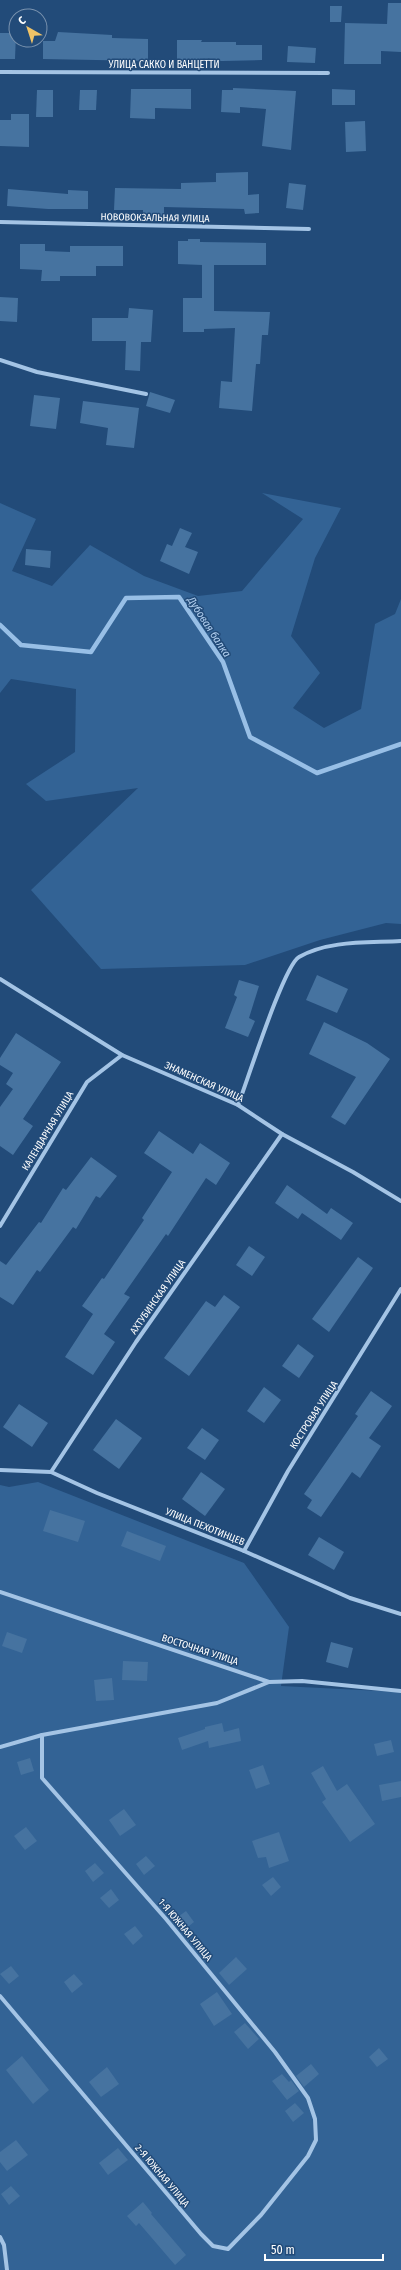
<svg xmlns="http://www.w3.org/2000/svg" width="401" height="2270" viewBox="0 0 401 2270" font-family="'Fira Sans Condensed',sans-serif">
  <style>
    .green { fill: #336395 }
    .lines { fill: none; stroke-linecap: round; stroke-linejoin: round }
    .stream { stroke: #98bfe6; stroke-width: 4.5 }
    .building { fill: #4673a0 }
    .street { stroke: #a4c4e5; stroke-width: 4 }
    .labels { text-anchor: middle; dominant-baseline: central; stroke-width: 3; stroke-linejoin: round; paint-order: stroke }
    .street-label { font-size: 10px; fill: #fff; stroke: #224b79 }
    .water-label { font-size: 11px; font-style: italic; fill: #afcded; stroke: #224b79 }
  </style>
  <rect width="100%" height="100%" fill="#224b79"/>
  <g class="green">
    <polygon points="262,493 341,508 315,558 291,636 320,673 293,708 324,728 361,709 375,624 395,614 401,599 401,924 386,923 320,940 245,965 101,969 31,890 138,788 46,801 26,784 75,752 76,689 11,679 0,693 0,503 36,519 12,571 52,586 90,545 144,576 198,596 242,591 303,519"/>
    <polygon points="38,1482 244,1563 289,1627 281,1686 401,1692 401,2270 0,2270 0,1485 9,1487"/>
  </g>
  <g class="lines">
    <polyline class="stream" points="0,625 21,645 91,652 126,598 179,597 223,662 250,737 317,773 401,744"/>
  </g>
  <g class="building">
    <polygon points="388,3 401,3 401,52 381,51 381,64 344,64 345,23 387,24"/>
    <polygon points="330,6 342,6 341,22 330,22"/>
    <polygon points="58,32 112,35 112,38 148,39 148,61 43,59 43,41 55,41"/>
    <polygon points="0,33 16,33 15,59 0,59"/>
    <polygon points="177,40 202,40 201,42 236,42 236,45 262,45 262,60 177,62"/>
    <polygon points="288,46 316,48 315,63 287,62"/>
    <polygon points="233,88 296,91 291,150 262,146 266,109 240,107 240,113 221,112 222,90 233,90"/>
    <polygon points="131,89 191,89 191,109 155,108 155,119 130,118"/>
    <polygon points="332,89 355,90 355,105 332,105"/>
    <polygon points="37,90 53,90 53,117 36,117"/>
    <polygon points="80,90 97,90 96,110 79,110"/>
    <polygon points="11,114 29,114 29,147 0,146 0,120 11,120"/>
    <polygon points="365,121 366,151 346,152 345,122"/>
    <polygon points="248,172 248,195 259,194 259,213 245,214 244,209 164,207 164,216 143,217 143,210 114,210 115,188 181,189 181,183 216,182 216,173"/>
    <polygon points="289,183 306,185 303,210 286,208"/>
    <polygon points="8,189 68,194 68,190 88,191 88,209 48,209 7,206"/>
    <polygon points="188,239 200,239 200,242 266,243 266,265 214,265 214,311 270,312 268,335 262,335 260,364 256,364 252,411 219,408 221,381 232,382 235,328 204,329 204,332 183,332 183,298 202,298 202,265 178,264 178,241 188,241"/>
    <polygon points="20,244 45,244 45,251 70,252 70,246 123,246 123,266 96,266 96,276 60,276 60,281 41,281 42,270 20,269"/>
    <polygon points="0,297 18,298 17,322 0,321"/>
    <polygon points="129,308 153,310 151,342 141,342 140,371 125,370 126,341 92,341 92,318 128,318"/>
    <polygon points="150,392 175,400 170,413 146,406"/>
    <polygon points="34,395 60,398 56,429 30,426"/>
    <polygon points="83,401 139,408 134,448 106,445 108,428 80,423"/>
    <polygon points="180,528 192,533 185,547 198,552 189,574 160,561 167,544 172,546"/>
    <polygon points="26,549 51,551 50,568 25,565"/>
    <polygon points="317,975 348,989 337,1013 306,1000"/>
    <polygon points="239,980 259,986 249,1018 255,1021 248,1037 225,1028 237,997 234,995"/>
    <polygon points="324,1022 367,1043 390,1059 345,1125 331,1117 356,1077 309,1054"/>
    <polygon points="16,1033 61,1062 23,1119 33,1126 13,1155 0,1146 0,1107 13,1089 6,1084 13,1073 0,1065 0,1058"/>
    <polygon points="159,1131 193,1154 200,1143 230,1163 216,1185 206,1178 168,1236 166,1234 124,1294 130,1297 104,1334 115,1342 93,1375 65,1357 93,1314 82,1306 102,1278 104,1279 144,1220 142,1218 172,1172 144,1153"/>
    <polygon points="91,1157 117,1176 100,1198 96,1196 76,1229 73,1227 40,1272 37,1270 13,1305 0,1297 0,1261 6,1265 39,1222 41,1223 63,1188 66,1190"/>
    <polygon points="287,1185 327,1214 331,1208 353,1223 341,1240 302,1213 298,1219 275,1203"/>
    <polygon points="249,1246 265,1257 252,1276 236,1265"/>
    <polygon points="358,1257 373,1268 329,1332 312,1319"/>
    <polygon points="224,1295 240,1307 189,1376 164,1358 206,1301 215,1307"/>
    <polygon points="298,1344 314,1356 299,1378 282,1366"/>
    <polygon points="264,1387 281,1400 264,1423 247,1411"/>
    <polygon points="371,1391 392,1406 369,1438 381,1446 360,1478 352,1472 321,1517 307,1508 312,1500 304,1494 358,1416 355,1414"/>
    <polygon points="19,1404 48,1423 32,1447 3,1427"/>
    <polygon points="116,1419 142,1438 119,1469 93,1450"/>
    <polygon points="202,1428 219,1440 205,1460 187,1448"/>
    <polygon points="201,1472 225,1489 205,1516 182,1499"/>
    <polygon points="50,1510 85,1521 78,1542 43,1531"/>
    <polygon points="127,1531 166,1546 160,1561 121,1546"/>
    <polygon points="319,1537 344,1552 334,1570 308,1555"/>
    <polygon points="7,1632 27,1639 22,1653 2,1646"/>
    <polygon points="331,1642 353,1648 348,1668 326,1662"/>
    <polygon points="123,1661 148,1662 147,1681 122,1680"/>
    <polygon points="112,1678 114,1700 96,1701 94,1680"/>
    <polygon points="222,1723 224,1732 239,1728 241,1741 209,1748 208,1741 182,1750 178,1738 205,1729 205,1727"/>
    <polygon points="391,1740 394,1752 377,1756 374,1744"/>
    <polygon points="30,1758 34,1771 21,1775 17,1762"/>
    <polygon points="263,1765 270,1784 256,1789 249,1770"/>
    <polygon points="323,1766 337,1791 347,1784 375,1824 350,1842 322,1802 326,1799 311,1773"/>
    <polygon points="401,1781 401,1797 382,1801 379,1785"/>
    <polygon points="124,1809 136,1825 120,1836 109,1820"/>
    <polygon points="26,1827 37,1841 25,1850 14,1836"/>
    <polygon points="279,1832 289,1861 269,1868 266,1857 258,1858 252,1841"/>
    <polygon points="146,1856 155,1866 144,1875 136,1864"/>
    <polygon points="95,1863 104,1873 93,1882 85,1871"/>
    <polygon points="273,1877 281,1887 271,1896 262,1885"/>
    <polygon points="111,1889 119,1900 109,1908 100,1898"/>
    <polygon points="186,1911 194,1922 184,1930 175,1919"/>
    <polygon points="135,1926 143,1936 133,1945 124,1934"/>
    <polygon points="236,1957 247,1969 229,1985 219,1973"/>
    <polygon points="11,1966 19,1976 9,1984 0,1974"/>
    <polygon points="74,1974 83,1984 72,1993 64,1982"/>
    <polygon points="217,1992 232,2014 214,2026 200,2004"/>
    <polygon points="245,2023 259,2039 248,2049 234,2032"/>
    <polygon points="379,2048 388,2059 377,2067 369,2057"/>
    <polygon points="22,2056 49,2090 33,2104 6,2070"/>
    <polygon points="311,2064 319,2074 304,2087 296,2076"/>
    <polygon points="107,2067 119,2084 101,2097 89,2082"/>
    <polygon points="282,2074 289,2082 291,2080 299,2091 287,2100 272,2081"/>
    <polygon points="295,2103 304,2113 293,2122 285,2111"/>
    <polygon points="16,2140 28,2155 7,2171 0,2162 0,2152"/>
    <polygon points="118,2148 128,2160 108,2175 99,2163"/>
    <polygon points="11,2186 20,2196 9,2205 1,2194"/>
    <polygon points="143,2202 152,2213 151,2214 186,2255 175,2265 139,2223 136,2226 127,2216"/>
  </g>
  <g class="lines">
    <g class="street">
      <polyline points="0,72 328,73"/>
      <polyline points="0,222 309,229"/>
      <polyline points="0,360 37,372 146,394"/>
      <polyline points="0,979 122,1055 238,1105 282,1134 353,1172 401,1201"/>
      <path d="M238,1105C247,1082 284,965 299,957C329,940 368,943 401,941"/>
      <polyline points="0,1226 87,1082 122,1055"/>
      <polyline points="0,1470 51,1472 97,1493 244,1551 350,1598 401,1614"/>
      <polyline points="51,1472 136,1342 282,1134"/>
      <polyline points="244,1551 288,1471 401,1289"/>
      <polyline points="0,1592 269,1682 302,1681 401,1691"/>
      <polyline points="0,1747 42,1735 217,1703 269,1682"/>
      <polyline points="0,1996 201,2234 213,2246 228,2249 261,2215 308,2156 316,2140 315,2119 308,2098 275,2052 166,1919 42,1778 42,1735"/>
      <polyline points="0,2237 4,2245 7,2270"/>
    </g>
  </g>
  <g class="labels">
    <g class="street-label">
      <text x="164" y="65">УЛИЦА САККО И ВАНЦЕТТИ</text>
      <text transform="translate(155 218) rotate(1)">НОВОВОКЗАЛЬНАЯ УЛИЦА</text>
      <text transform="translate(204 1082) rotate(24)">ЗНАМЕНСКАЯ УЛИЦА</text>
      <text transform="translate(48 1131) rotate(-59)">КАЛЕНДАРНАЯ УЛИЦА</text>
      <text transform="translate(158 1297) rotate(-55)">АХТУБИНСКАЯ УЛИЦА</text>
      <text transform="translate(314 1415) rotate(-57)">КОСТРОВАЯ УЛИЦА</text>
      <text transform="translate(205 1527) rotate(22)">УЛИЦА ПЕХОТИНЦЕВ</text>
      <text transform="translate(200 1650) rotate(18)">ВОСТОЧНАЯ УЛИЦА</text>
      <text transform="translate(185 1930) rotate(50)">1-Я ЮЖНАЯ УЛИЦА</text>
      <text transform="translate(162 2176) rotate(50)">2-Я ЮЖНАЯ УЛИЦА</text>
    </g>
    <g class="water-label">
      <text transform="translate(209 627) rotate(57)">Дубовая балка</text>
    </g>
  </g>
  <g transform="translate(28 28) rotate(321)"><circle r="19" fill="#224b79" stroke="#7a93af"/>
  <path d="M0-3L7 15L0 10L-7 15Z" fill="#f0c367"/>
  <text y="-6" font-size="11" font-weight="bold" text-anchor="middle" fill="#ffffff">С</text>
  </g>
  <path d="M265 2254v6h118v-6" fill="none" stroke="#ffffff" stroke-width="2"/>
  <text x="271" y="2254" font-size="12" fill="#ffffff" stroke="#224b79" stroke-width="3" paint-order="stroke">50 m</text>
</svg>
